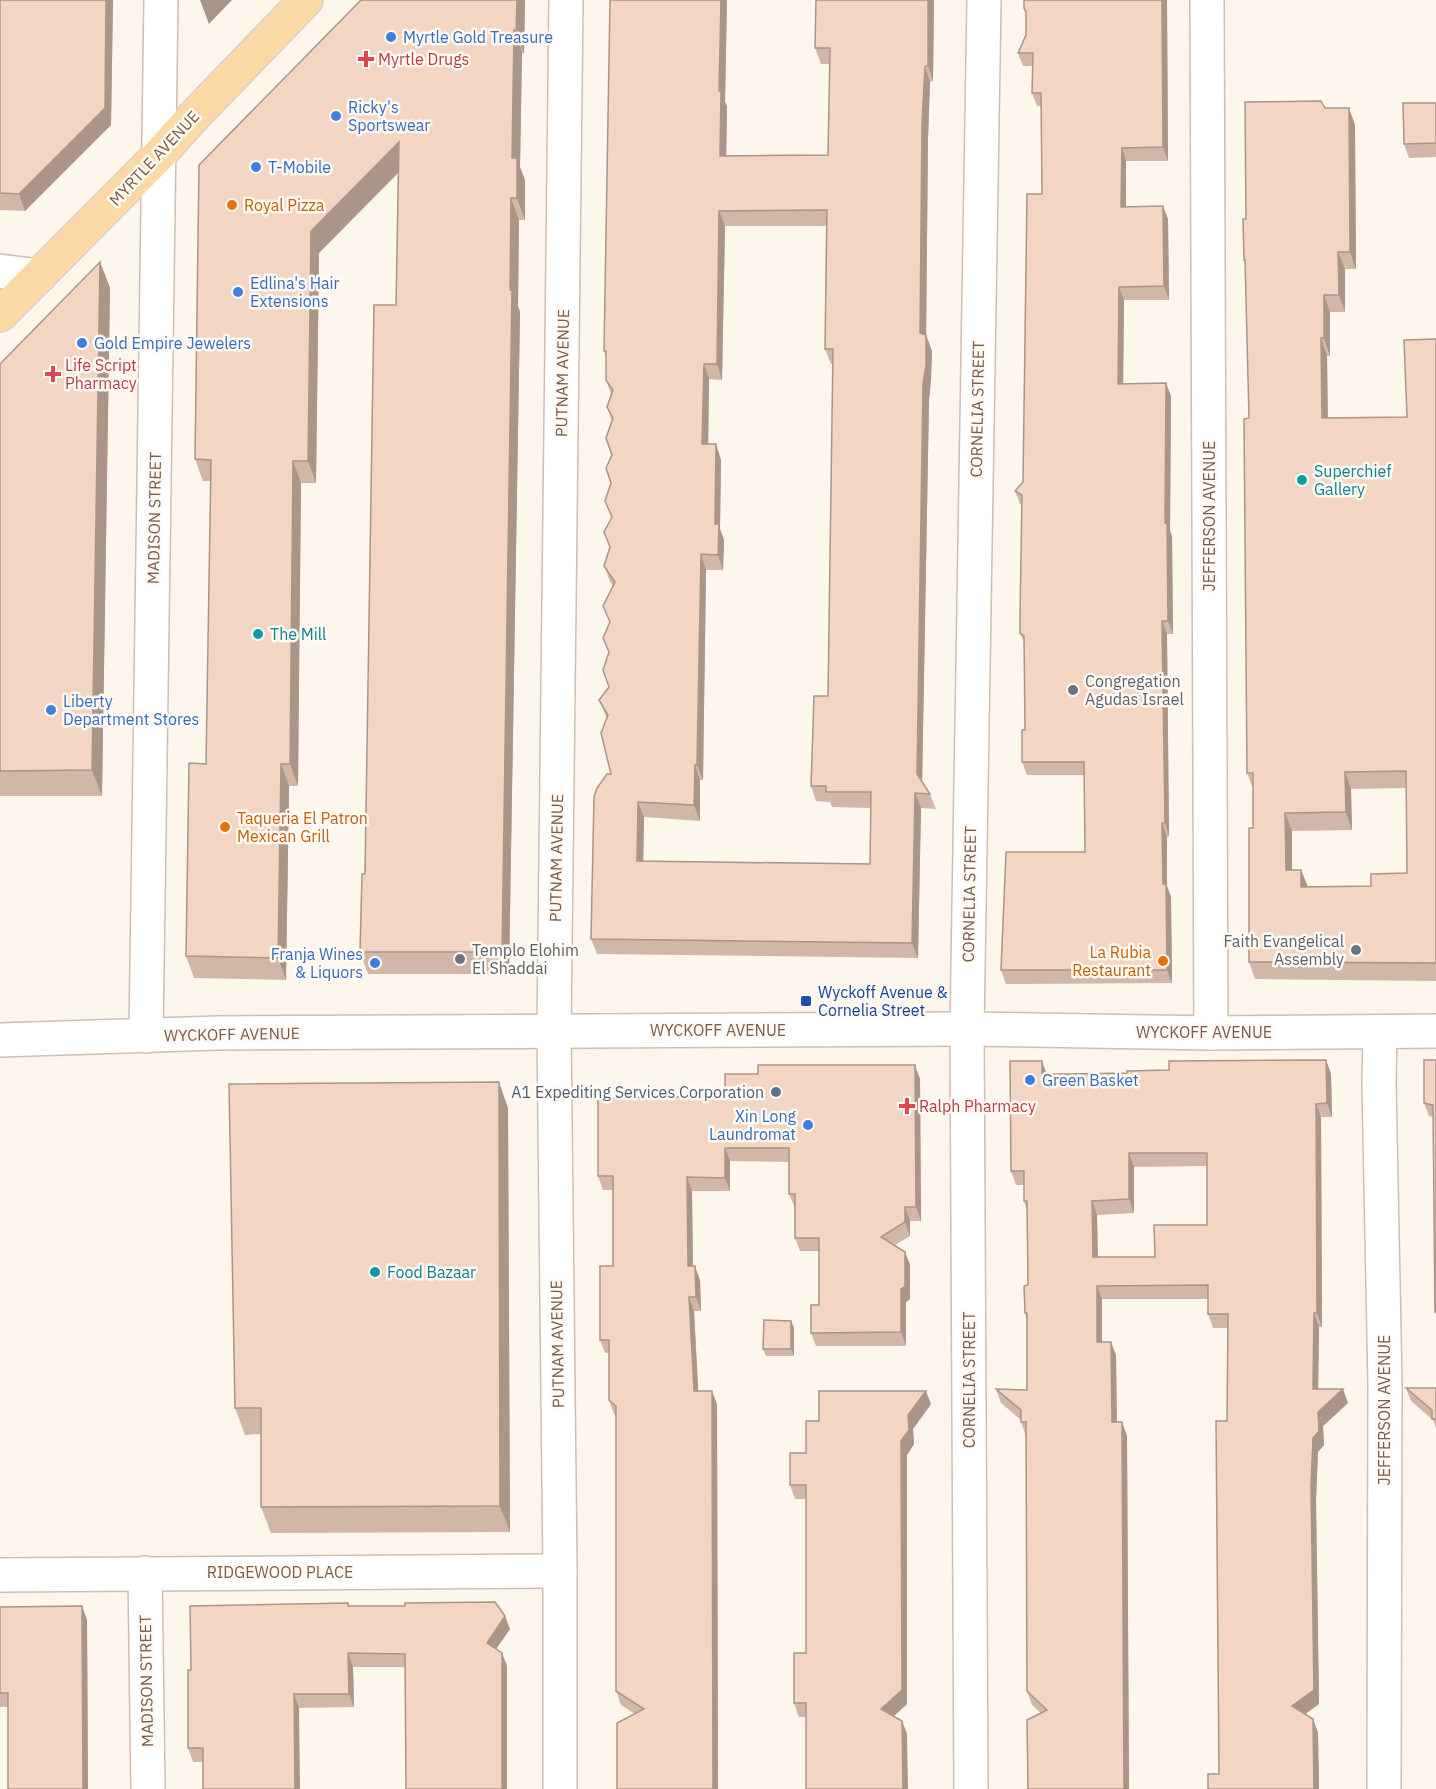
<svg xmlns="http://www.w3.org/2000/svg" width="1436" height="1789" viewBox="0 0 1436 1789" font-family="'IBM Plex Sans',sans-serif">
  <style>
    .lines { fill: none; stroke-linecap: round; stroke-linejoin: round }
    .street-casing { stroke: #d1beb0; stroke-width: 36 }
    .primary-casing { stroke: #dad1cd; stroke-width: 36 }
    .street { stroke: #fff; stroke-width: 33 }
    .primary { stroke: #fbd9a5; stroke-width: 33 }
    .wall { fill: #d1b7a8; fill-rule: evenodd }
    .shaded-wall { fill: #aa9588 }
    .building { fill: #f3d5c3; stroke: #aa9588; stroke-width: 1.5; fill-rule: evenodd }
    .shop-dot { fill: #3f7fe0; stroke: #fffaf3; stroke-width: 2 }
    .health-dot { fill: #e0444e; stroke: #fffaf3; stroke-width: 2 }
    .food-dot { fill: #e8710a; stroke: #fffaf3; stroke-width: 2 }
    .culture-dot { fill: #0f9aa8; stroke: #fffaf3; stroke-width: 2 }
    .worship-dot { fill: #6b7280; stroke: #fffaf3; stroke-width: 2 }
    .transit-dot { fill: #1a4fb4; stroke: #fffaf3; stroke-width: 2 }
    .service-dot { fill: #5c6f8a; stroke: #fffaf3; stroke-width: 2 }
    .labels { text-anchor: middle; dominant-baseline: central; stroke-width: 5; stroke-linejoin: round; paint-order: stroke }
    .shop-label { font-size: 16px; fill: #366cbe; stroke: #fffaf3; text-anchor: start }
    .health-label { font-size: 16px; fill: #be3a42; stroke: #fffaf3; text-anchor: start }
    .street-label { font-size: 16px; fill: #7a5c4d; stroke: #fffaf3 }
    .food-label { font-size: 16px; fill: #c56008; stroke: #fffaf3; text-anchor: start }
    .culture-label { font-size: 16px; fill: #0d838f; stroke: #fffaf3; text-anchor: start }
    .worship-label { font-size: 16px; fill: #5b616d; stroke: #fffaf3; text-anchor: start }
    .transit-label { font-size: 16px; fill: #164399; stroke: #fffaf3; text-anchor: start }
    .service-label { font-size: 16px; fill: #4e5e75; stroke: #fffaf3; text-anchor: end }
  </style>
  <rect width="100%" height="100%" fill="#fdf6ec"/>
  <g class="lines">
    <g class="street-casing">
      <g id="street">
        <polyline points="1207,0 1211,1033"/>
        <polyline points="0,271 39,276"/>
        <polyline points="1380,1032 1379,1082 1385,1385 1384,1789"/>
        <polyline points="146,1036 161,0"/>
        <polyline points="0,1040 217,1033 589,1031 967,1029 1211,1033 1436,1031"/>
        <polyline points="145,1573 148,1789"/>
        <polyline points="0,1575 560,1571"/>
        <polyline points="560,1789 560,1571 554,1031 566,0"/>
        <polyline points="971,1789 967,1029 984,0"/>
      </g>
    </g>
    <g class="primary-casing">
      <polyline id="primary" points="0,315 159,155 194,116 306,0"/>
    </g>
    <use href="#street" class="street"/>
    <use href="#primary" class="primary"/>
  </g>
  <g class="wall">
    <polygon points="0,0 113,0 111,125 25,211 0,210"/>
    <polygon points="525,0 524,54 522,52 520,167 525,180 525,220 519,220 518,306 520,312 509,974 368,974 360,952 396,305 398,172 319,253 316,483 301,483 298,786 289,786 286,980 194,978 186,956 206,764 211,481 203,481 195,459 199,165"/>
    <path d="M610,0H727L725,102L727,106L726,156L828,155L830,64H821L815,48L934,0L933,81L930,82L928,139L926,335L932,351L931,380L929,400L922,783L930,794L936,809L921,808L918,958L597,954L591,939L611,774L607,719L599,700L609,687L610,623L603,606L613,586L610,581L604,566L610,547L611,518L612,421L607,407L611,394L606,380V357L604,351ZM725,226H826L825,349L831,364H833L828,696L811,786L816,801L830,802L832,807L871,808L870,864L643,861L644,817L700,821V780H703L706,570H723L724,540L720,529L721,460L708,444L709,379L722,380Z"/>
    <polygon points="1024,0 1167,0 1168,161 1126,161 1126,207 1168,219 1169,300 1124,300 1123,384 1171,396 1170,531 1172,536 1173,634 1167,634 1169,836 1167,837 1167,886 1171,897 1172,983 1006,984 1001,970 1085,852 1084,775 1027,775 1022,762 1025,730 1025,644 1020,633 1022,505 1020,504 1015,491 1023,482 1042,194 1041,106 1037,106 1032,93 1032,66 1023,66 1018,53 1026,35 1026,15 1024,8"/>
    <polygon points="1436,103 1436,157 1409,158 1404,144"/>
    <path d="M1325,108L1355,125L1356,269H1345V312H1330V356H1327L1328,418L1407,417L1436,339V981L1255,979L1249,962L1253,828V789L1247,773L1249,418L1245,264L1244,260L1246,219ZM1406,788L1407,873L1371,886L1307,887L1301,870H1292V831L1352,830L1351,789Z"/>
    <polygon points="100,262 110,288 102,796 0,796 0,364"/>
    <path d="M1326,1060L1331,1074L1332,1117H1321L1322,1327H1319L1318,1389L1348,1403L1323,1426L1324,1445L1318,1452L1316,1500L1319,1704L1305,1714L1313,1719L1318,1733L1319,1789H1208L1219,1774L1227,1421L1228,1328H1213L1208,1314V1299H1102V1342L1116,1355L1117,1422H1122L1127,1436L1129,1789H1028L1041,1713L1032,1705L1027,1691L1026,1436L1021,1422V1420L1001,1403L996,1389L1027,1390V1320L1025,1313L1028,1285L1027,1211L1024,1201V1185H1016L1011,1171L1046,1074L1127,1073ZM1207,1166V1225L1155,1257H1098L1097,1215L1134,1213V1167Z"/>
    <polygon points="1436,1060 1436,1315 1435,1312 1433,1117 1429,1116 1424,1103"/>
    <polygon points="920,1079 921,1221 910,1221 910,1236 895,1245 905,1252 910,1265 910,1299 906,1302 906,1346 816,1346 811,1333 819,1305 819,1251 800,1251 795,1238 795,1208 789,1194 789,1162 730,1161 730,1191 692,1191 693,1266 700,1280 701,1311 694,1311 698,1391 717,1404 718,1789 635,1714 621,1705 616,1691 616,1416 614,1414 609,1400 609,1353 605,1353 600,1340 613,1266 613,1190 603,1190 598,1176 725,1096"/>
    <polygon points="508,1108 510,1532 271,1533 261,1507 261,1434 245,1435 235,1408"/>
    <polygon points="794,1328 794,1356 766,1356 763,1349"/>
    <polygon points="1406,1388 1436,1388 1436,1428 1433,1420 1411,1401"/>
    <polygon points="931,1404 913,1429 914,1444 907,1455 907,1704 894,1716 902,1721 907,1734 806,1717 799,1717 794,1703 806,1653 806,1499 795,1499 790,1485 806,1453 819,1421"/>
    <polygon points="348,1603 349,1606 510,1629 496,1649 507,1666 507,1789 406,1789 405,1667 353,1667 354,1707 299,1708 203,1762 193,1762 188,1748 191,1670"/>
    <polygon points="82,1606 87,1620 88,1789 8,1789 8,1707 0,1707 0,1607"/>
  </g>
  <g class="shaded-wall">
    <polygon points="106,0 113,0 111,125 25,211 19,194"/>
    <polygon points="200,0 232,0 209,24"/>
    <polygon points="517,0 525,0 524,54 516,32"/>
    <polygon points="721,0 727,0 725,102 727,106 726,172 720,156 719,91"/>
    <polygon points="928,0 934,0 933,81 928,65"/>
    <polygon points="1162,0 1167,0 1168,161 1163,147"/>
    <polygon points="514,30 522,52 520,167 525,180 525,220 517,198 512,158"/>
    <polygon points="925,67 930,82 928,139 926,348 920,333 922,124"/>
    <polygon points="1349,108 1355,125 1356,269 1350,252"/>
    <polygon points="399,142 407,164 319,253 316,483 308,461 311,231"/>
    <polygon points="1122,148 1126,161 1126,220 1121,207"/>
    <polygon points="511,198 519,220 518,306 520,312 509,974 502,952"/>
    <polygon points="1163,206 1168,219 1169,300 1164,286"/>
    <polygon points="719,211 725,226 722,380 717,364"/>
    <polygon points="1338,252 1345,269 1345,312 1339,295"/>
    <polygon points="100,262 110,288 102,796 92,770"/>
    <polygon points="1119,287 1124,300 1123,397 1118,384"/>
    <polygon points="1324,295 1330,312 1330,356 1324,338"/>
    <polygon points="926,335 932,351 931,380 929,400 922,790 917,774 923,384"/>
    <polygon points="1321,338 1327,356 1328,435 1322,418"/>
    <polygon points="704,364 709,379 708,460 702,444"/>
    <polygon points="1166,383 1171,396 1170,531 1172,536 1173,634 1168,621 1165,523"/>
    <polygon points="716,444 721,460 720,529 724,540 723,570 718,555 715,524"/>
    <polygon points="293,461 301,483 298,786 290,764"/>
    <polygon points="701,554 706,570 703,780 697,765"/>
    <polygon points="1162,621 1167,634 1169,836 1165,823"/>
    <polygon points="281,764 289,786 286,980 278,958"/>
    <polygon points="695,765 700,780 700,821 694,805"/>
    <polygon points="1345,772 1351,789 1352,830 1346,812"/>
    <polygon points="915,793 921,808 918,958 912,943"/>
    <polygon points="638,802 644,817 643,877 637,861"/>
    <polygon points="1285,813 1292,831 1292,887 1286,870"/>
    <polygon points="1162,823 1167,837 1167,886 1171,897 1172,983 1167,970 1163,884"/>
    <polygon points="1301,870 1308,887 1301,887"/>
    <polygon points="1326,1060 1331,1074 1332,1117 1327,1103"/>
    <polygon points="1042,1061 1047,1075 1042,1074"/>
    <polygon points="915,1065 920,1079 921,1221 916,1207"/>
    <polygon points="499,1082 508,1108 510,1532 500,1506"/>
    <polygon points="1316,1104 1321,1117 1322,1327 1317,1313"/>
    <polygon points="725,1148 730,1161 730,1191 725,1178"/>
    <polygon points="1129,1153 1134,1167 1134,1213 1129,1199"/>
    <polygon points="687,1177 692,1191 693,1280 688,1266"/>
    <polygon points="1092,1201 1097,1215 1098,1271 1093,1257"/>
    <polygon points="905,1207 910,1221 910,1236 905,1222"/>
    <polygon points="905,1252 910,1265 910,1299 906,1302 906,1346 901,1332 901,1289"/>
    <polygon points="695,1266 700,1280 701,1311 696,1297"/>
    <polygon points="1097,1286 1102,1299 1102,1355 1097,1342"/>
    <polygon points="689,1297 694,1311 699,1404 694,1391"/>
    <polygon points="1314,1313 1319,1327 1318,1403 1313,1389"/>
    <polygon points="791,1321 794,1328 794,1356 791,1349"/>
    <polygon points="1111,1342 1116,1355 1117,1436 1112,1422"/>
    <polygon points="1343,1389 1348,1403 1323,1426 1324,1445 1318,1452 1316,1500 1319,1704 1297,1720 1292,1706 1311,1486 1313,1438 1318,1412"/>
    <polygon points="712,1391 717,1404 718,1789 713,1789"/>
    <polygon points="926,1391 931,1404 913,1429 914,1444 907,1455 907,1704 887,1722 881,1709 901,1441 908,1415"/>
    <polygon points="1122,1422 1127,1436 1129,1789 1124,1789"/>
    <polygon points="82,1606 87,1620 88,1789 83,1789"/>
    <polygon points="505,1616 510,1629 491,1656 487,1643"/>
    <polygon points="348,1653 353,1667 354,1707 349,1694"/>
    <polygon points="502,1653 507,1666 507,1789 502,1789"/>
    <polygon points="294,1694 299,1708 300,1789 295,1789"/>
    <polygon points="1313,1719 1318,1733 1319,1789 1314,1789"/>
    <polygon points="902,1721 907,1734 908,1789 903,1789"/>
  </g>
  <g class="building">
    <polygon points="0,0 106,0 105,108 19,194 0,193"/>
    <polygon points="361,0 517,0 516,32 514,30 512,158 517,158 517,198 511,198 510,290 512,290 502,952 360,952 362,874 365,874 374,305 396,305 399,142 311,231 308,461 293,461 290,764 281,764 278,958 186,956 189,763 206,764 211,460 195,459 199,165"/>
    <path d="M610,0H721L719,91H721L720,156L828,155L830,48H815L816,0H928V65L925,67L922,124L920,333L926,335V365L923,384L917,774L930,794L915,793L912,943L591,939L594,797L597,788L607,774H611L601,733L608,715L599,700L609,687L603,670L609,652L603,638L610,622L603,606L615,582L604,566L610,547L604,532L612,517L605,501L611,483L606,468L612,455L606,438L613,418L607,407L613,390L606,380V351H604ZM827,210L825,349H833L828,696H814L811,786H826V792H871L870,864L637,861L638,802L694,805L695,765H697L701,554L718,555L719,524H715L716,444H702L704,364H717L719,211Z"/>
    <polygon points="1024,0 1162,0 1163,147 1122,148 1121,207 1163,206 1164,286 1119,287 1118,384 1166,383 1165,523 1167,523 1168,621 1162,621 1165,823 1162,823 1163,884 1166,884 1167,970 1001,970 1006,852 1085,852 1084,762 1022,762 1022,730 1025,730 1024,636 1020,633 1020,617 1022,495 1015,491 1023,482 1027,194 1042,194 1041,93 1032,93 1033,53 1018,53 1026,35 1026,12 1024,8"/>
    <path d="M1321,101L1325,108H1349L1350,252H1338L1339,295H1324V338H1321L1322,418L1407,417L1404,340L1436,339V963L1249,962V828H1253V773H1247L1244,419L1249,418L1245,260H1244L1243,219H1246L1245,102ZM1406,771L1407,873L1371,874V886L1301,887V870H1286L1285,813L1346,812L1345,772Z"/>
    <polygon points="1403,103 1436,103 1436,143 1404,144"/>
    <polygon points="100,262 92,770 0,771 0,364"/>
    <path d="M1326,1060L1327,1103L1316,1104L1317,1313H1314L1313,1389H1343L1318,1412L1319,1431L1313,1438L1311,1486L1314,1690L1292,1706L1313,1719L1314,1789H1208V1774H1219L1216,1421H1227L1228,1314H1208V1285L1097,1286V1342H1111L1112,1422H1122L1124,1789H1028L1027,1720L1047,1710L1027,1691L1026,1422H1021V1410L996,1389L1027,1390V1313H1025L1024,1286L1028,1285L1027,1201H1024V1171H1011L1010,1061H1042V1074H1069L1127,1073V1071L1169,1070V1061ZM1129,1153H1207V1225H1154L1155,1257H1093L1092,1201L1129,1199Z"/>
    <polygon points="1424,1060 1436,1060 1436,1312 1435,1312 1433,1105 1424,1103"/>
    <polygon points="758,1065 915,1065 916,1207 905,1207 905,1222 881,1237 905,1252 905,1286 901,1289 901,1332 811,1333 811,1305 819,1305 819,1238 795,1238 795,1194 789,1194 789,1148 725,1148 725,1178 687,1177 688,1266 695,1266 696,1297 689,1297 694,1391 712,1391 713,1789 617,1789 617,1723 644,1709 616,1691 616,1406 609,1400 609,1340 600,1340 600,1266 613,1266 613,1176 598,1176 598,1098 725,1096 725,1074 758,1074"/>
    <polygon points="499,1082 500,1506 261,1507 261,1408 235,1408 229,1084"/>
    <polygon points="764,1320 791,1321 791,1349 763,1349"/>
    <polygon points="1406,1388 1436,1388 1436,1419 1432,1419 1432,1410"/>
    <polygon points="819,1391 926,1391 908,1415 909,1430 901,1441 902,1690 881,1709 902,1721 903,1789 806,1789 806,1703 794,1703 794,1653 806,1653 806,1485 790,1485 790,1453 806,1453 806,1421 819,1421"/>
    <polygon points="495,1602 505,1616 487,1643 502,1653 502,1789 406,1789 405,1654 348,1653 349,1694 294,1694 295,1789 203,1789 203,1748 188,1748 188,1670 191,1670 190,1606 348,1603 348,1606 405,1606 405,1603"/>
    <polygon points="82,1606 83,1789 8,1789 8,1693 0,1693 0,1607"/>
  </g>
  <g class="shop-dot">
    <circle cx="391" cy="37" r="6"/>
    <circle cx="336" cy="116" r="6"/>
    <circle cx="256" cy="167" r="6"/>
    <circle cx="238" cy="292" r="6"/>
    <circle cx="82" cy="343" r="6"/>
    <circle cx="51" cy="710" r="6"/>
    <circle cx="375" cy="963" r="6"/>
    <circle cx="1030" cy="1080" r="6"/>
    <circle cx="808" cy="1125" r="6"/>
  </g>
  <g class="health-dot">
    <path d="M363 50h6v6h6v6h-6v6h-6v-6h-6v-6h6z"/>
    <path d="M50 365h6v6h6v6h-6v6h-6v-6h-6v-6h6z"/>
    <path d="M904 1097h6v6h6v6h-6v6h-6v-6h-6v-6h6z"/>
  </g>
  <g class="food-dot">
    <circle cx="232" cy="205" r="6"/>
    <circle cx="225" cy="827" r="6"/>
    <circle cx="1163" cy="961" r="6"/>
  </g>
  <g class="culture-dot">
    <circle cx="1302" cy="480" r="6"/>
    <circle cx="258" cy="634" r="6"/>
    <circle cx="375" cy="1272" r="6"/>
  </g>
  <g class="worship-dot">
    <circle cx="1073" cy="690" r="6"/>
    <circle cx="1356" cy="950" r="6"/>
    <circle cx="460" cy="959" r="6"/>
  </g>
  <rect class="transit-dot" x="800" y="995" width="12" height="12" rx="3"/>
  <circle class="service-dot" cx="776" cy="1092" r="6"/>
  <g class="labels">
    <g class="shop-label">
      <text x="403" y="37">Myrtle Gold Treasure</text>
      <text x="348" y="107">Ricky's<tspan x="348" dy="18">Sportswear</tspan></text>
      <text x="268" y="167">T-Mobile</text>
      <text x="250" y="283">Edlina's Hair<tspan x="250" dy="18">Extensions</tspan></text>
      <text x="94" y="343">Gold Empire Jewelers</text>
      <text x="63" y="701">Liberty<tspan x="63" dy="18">Department Stores</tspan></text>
      <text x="363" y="954" text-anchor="end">Franja Wines<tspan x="363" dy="18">&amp; Liquors</tspan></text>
      <text x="1042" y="1080">Green Basket</text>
      <text x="796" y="1116" text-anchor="end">Xin Long<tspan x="796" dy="18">Laundromat</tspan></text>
    </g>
    <g class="health-label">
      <text x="378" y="59">Myrtle Drugs</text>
      <text x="65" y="365">Life Script<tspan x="65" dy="18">Pharmacy</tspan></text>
      <text x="919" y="1106">Ralph Pharmacy</text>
    </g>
    <g class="street-label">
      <text transform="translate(154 158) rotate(-47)">MYRTLE AVENUE</text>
      <text transform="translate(562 373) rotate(-89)">PUTNAM AVENUE</text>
      <text transform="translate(977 409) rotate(-89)">CORNELIA STREET</text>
      <text transform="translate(1209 516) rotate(-90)">JEFFERSON AVENUE</text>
      <text transform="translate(154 518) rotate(-89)">MADISON STREET</text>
      <text transform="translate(556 858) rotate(-89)">PUTNAM AVENUE</text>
      <text transform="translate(969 894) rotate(-89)">CORNELIA STREET</text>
      <text x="718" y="1030">WYCKOFF AVENUE</text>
      <text x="1204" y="1032">WYCKOFF AVENUE</text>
      <text transform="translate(232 1034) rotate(-1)">WYCKOFF AVENUE</text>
      <text transform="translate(557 1344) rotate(-91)">PUTNAM AVENUE</text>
      <text transform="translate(969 1380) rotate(-90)">CORNELIA STREET</text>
      <text transform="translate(1384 1410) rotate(-90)">JEFFERSON AVENUE</text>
      <text x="280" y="1572">RIDGEWOOD PLACE</text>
      <text transform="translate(146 1681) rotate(-91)">MADISON STREET</text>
    </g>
    <g class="food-label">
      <text x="244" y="205">Royal Pizza</text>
      <text x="237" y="818">Taqueria El Patron<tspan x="237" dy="18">Mexican Grill</tspan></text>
      <text x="1151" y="952" text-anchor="end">La Rubia<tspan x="1151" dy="18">Restaurant</tspan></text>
    </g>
    <g class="culture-label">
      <text x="1314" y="471">Superchief<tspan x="1314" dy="18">Gallery</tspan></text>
      <text x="270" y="634">The Mill</text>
      <text x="387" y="1272">Food Bazaar</text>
    </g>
    <g class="worship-label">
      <text x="1085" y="681">Congregation<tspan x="1085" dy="18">Agudas Israel</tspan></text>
      <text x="1344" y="941" text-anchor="end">Faith Evangelical<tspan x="1344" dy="18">Assembly</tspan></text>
      <text x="472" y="950">Templo Elohim<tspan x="472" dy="18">El Shaddai</tspan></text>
    </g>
    <g class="transit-label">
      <text x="818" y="992">Wyckoff Avenue &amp;<tspan x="818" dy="18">Cornelia Street</tspan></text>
    </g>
    <g class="service-label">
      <text x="764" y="1092">A1 Expediting Services Corporation</text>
    </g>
  </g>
</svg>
